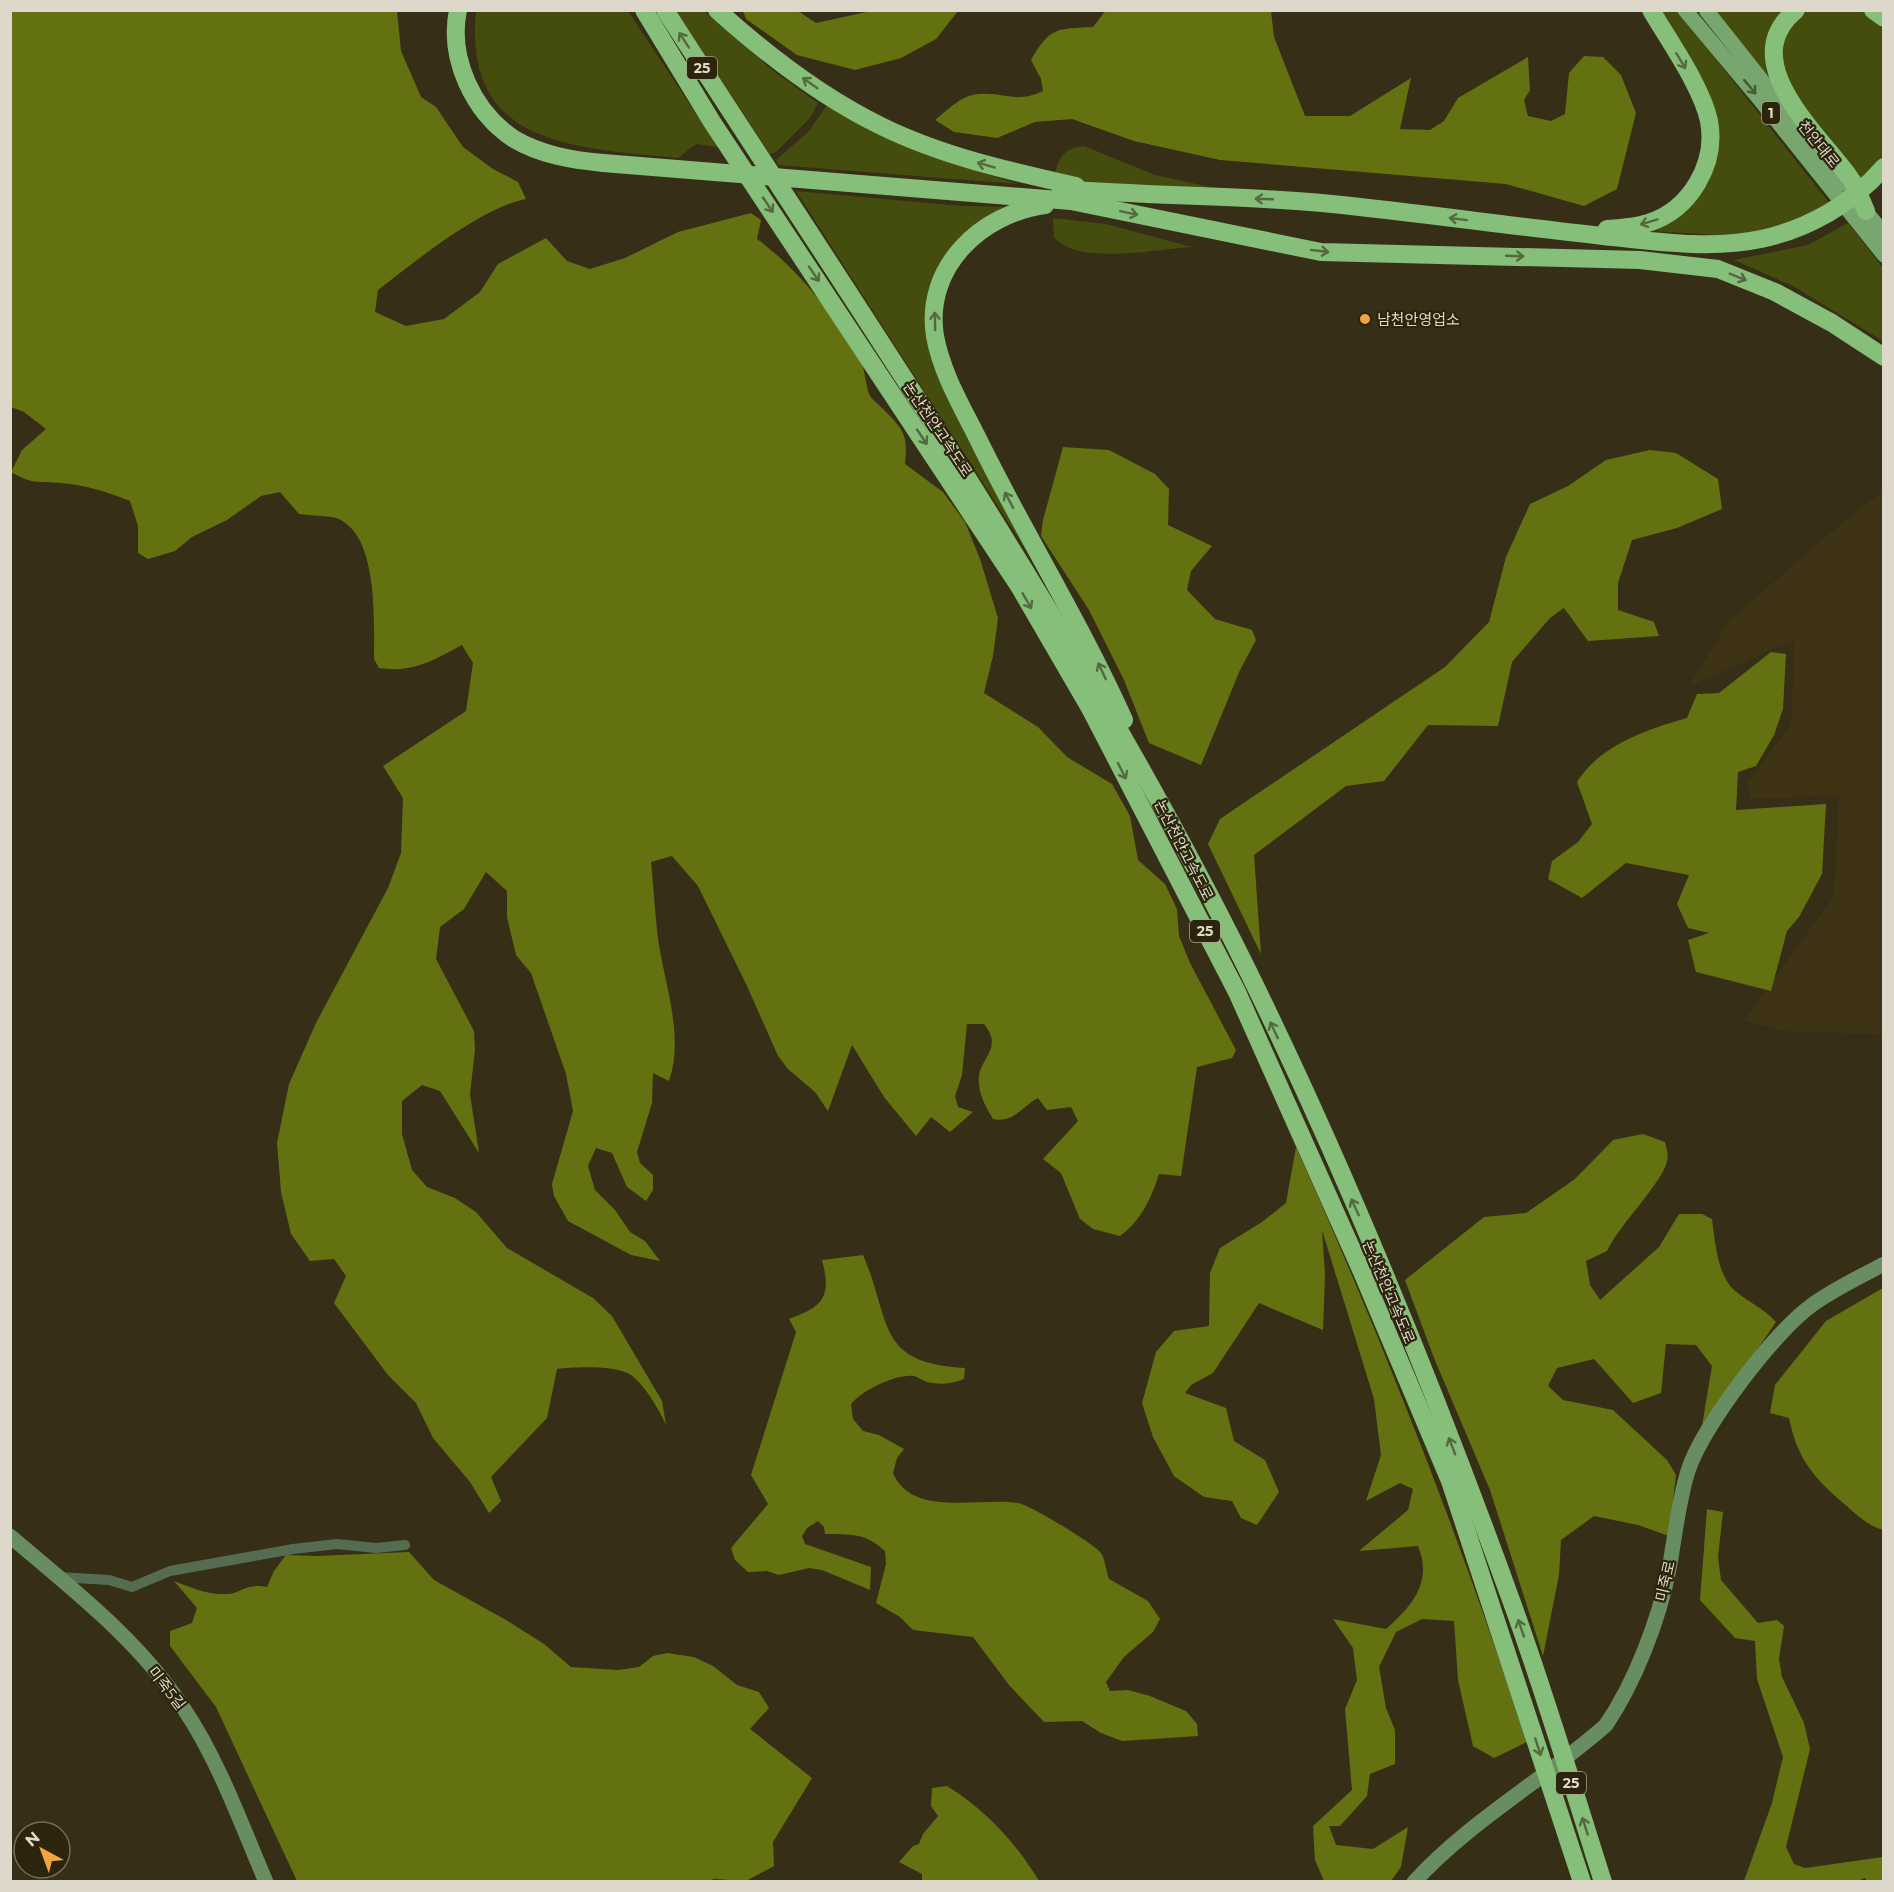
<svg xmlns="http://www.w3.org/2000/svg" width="1894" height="1892" viewBox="0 0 1894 1892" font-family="Montserrat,'Noto Sans KR',sans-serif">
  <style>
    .built { fill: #3e3314 }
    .green { fill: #444d0e }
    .forest { fill: #647111 }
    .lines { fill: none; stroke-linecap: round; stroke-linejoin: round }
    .street { stroke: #556c50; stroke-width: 10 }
    .secondary { stroke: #688d61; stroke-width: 15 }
    .primary { stroke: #77a76e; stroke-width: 15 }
    .highway { stroke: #85bf7a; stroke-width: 18 }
    .oneway { stroke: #546a3e }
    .oneway2 { stroke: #4a5834 }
    .poi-dot { fill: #f1a540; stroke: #2c240d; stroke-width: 2 }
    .labels { text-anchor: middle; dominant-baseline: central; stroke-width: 4.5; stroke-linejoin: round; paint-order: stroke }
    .shield { fill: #2c240d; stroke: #a8a291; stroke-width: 1.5 }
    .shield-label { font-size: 14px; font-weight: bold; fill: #ddd8ca }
    .street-label { font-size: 15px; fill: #ddd8ca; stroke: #2c240d }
    .poi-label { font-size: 15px; fill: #ddd8ca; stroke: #2c240d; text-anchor: start }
  </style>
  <rect width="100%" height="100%" fill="#372e17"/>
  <polygon class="built" points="1883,491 1883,1034 1791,1032 1744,1021 1834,896 1839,795 1749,799 1748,782 1791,725 1795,639 1688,687 1730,620 1841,524"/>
  <g class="green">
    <path d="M476,11H628L718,147L696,144L678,158C576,147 463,148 476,11Z"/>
    <polygon points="676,11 704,11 776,73 818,103 811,117 776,152 770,154"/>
    <polygon points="1657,11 1678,11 1830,204 1797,223 1733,236 1651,231 1670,219 1713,143"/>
    <polygon points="1716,11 1787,11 1777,88"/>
    <path d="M1807,11H1861L1883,29V160L1861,181C1838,154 1772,81 1782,43C1783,39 1786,34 1788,31C1793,23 1799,14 1807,11Z"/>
    <polygon points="827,105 888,139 977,171 1018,184 778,165 776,160 809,131"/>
    <path d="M1084,146L1155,175L1210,187C1167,191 1096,188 1055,175C1058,157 1065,148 1084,146Z"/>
    <polygon points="796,191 962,206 1018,207 969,231 929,329 1056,597"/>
    <path d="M1053,218L1106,224L1192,247C1157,249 1077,266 1054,237Z"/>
    <polygon points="1848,223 1883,268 1883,341 1793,286 1734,260 1808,245"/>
  </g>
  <g class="forest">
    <path d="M1106,10L1271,11L1274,37L1305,116H1350L1411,78L1400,129L1430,130L1444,121L1458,98L1528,57L1530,90L1524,100L1528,116L1551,121L1565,114L1569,73L1584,56L1603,57L1621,75L1636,113L1617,189L1584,206L1506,184L1220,160L1134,141L1072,119L1035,122L997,138L954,132L935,120C948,110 961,95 979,94C1005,92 1016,104 1043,91L1041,79L1031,60C1050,27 1056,29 1093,27Z"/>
    <path d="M10,11H397L401,51L421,97L436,107L463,147L493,169L518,182L526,199C480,208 416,261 378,290L375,312L406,326L444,319L480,292L498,264L546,238L567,261L590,269L625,258L678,232L751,213L761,220L757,239C796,267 837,318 860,360C866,371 865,385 870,396C873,400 879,405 883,409C904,430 908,434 905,464L943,492L965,522L980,559L998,618L993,656L984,693L1038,727L1067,757L1112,784L1130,816L1138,860L1165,884L1177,909L1179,936L1190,963L1236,1050L1232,1058L1197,1067L1181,1176L1159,1174C1152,1197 1140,1222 1120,1236L1093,1229L1080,1219L1061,1173L1043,1159L1078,1121L1071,1107L1047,1110L1038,1098C1021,1107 1014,1123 993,1119C985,1106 977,1091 979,1075C982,1057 1003,1047 984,1024H967L962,1075L955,1096L958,1107L973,1112L950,1132L931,1117L916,1136L884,1097L852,1045L828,1111L815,1092L788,1069L778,1056L747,986L698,886L672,856L651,862C654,890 655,918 659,945C666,988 684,1038 669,1081L653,1073L652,1103L637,1152L640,1163L653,1175V1190L646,1201L627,1187L612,1153L596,1148L588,1166L595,1190L615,1210L630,1232L645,1241L660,1261L631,1255L568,1221L554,1196L552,1184L573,1111L566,1074L531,973L516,955L507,917V891L486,872L464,909L440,927L436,959L474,1031L475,1050L470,1094L479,1153L440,1091L422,1085L402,1101V1134L412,1170L427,1187L455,1198L476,1212L507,1248L593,1298L612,1316L662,1401L666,1425C660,1411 644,1384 631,1375C615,1365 574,1367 557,1369L547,1418L491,1477L501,1501L489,1513L470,1482L433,1438L416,1403L388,1375L334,1303L346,1276L334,1259L310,1261L291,1234L281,1192L277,1143L289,1084L316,1023L388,888L401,853L403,798L383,766L466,711L473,663L462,645C432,661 413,673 379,668L374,659C374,622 379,533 336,518C325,515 310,516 299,514L280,492L261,496L227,520L192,537L175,551L148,559L138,553V526L130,501C108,492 86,485 61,483C37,481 34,485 11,472L22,450L46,429L24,412L11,407Z"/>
    <polygon points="743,11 798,11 816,23 871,11 958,11 936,39 901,58 855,70 797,55 746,19"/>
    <polygon points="1063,447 1109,450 1155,474 1169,489 1168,525 1212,546 1191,571 1187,590 1215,619 1252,630 1256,640 1240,670 1201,765 1149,743 1124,680 1089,610 1041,536 1043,520"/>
    <polygon points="1650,450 1676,453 1718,479 1722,509 1677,528 1632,540 1618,583 1618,610 1654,622 1659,636 1588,641 1564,608 1550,618 1512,662 1498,726 1428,725 1384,781 1346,786 1254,855 1261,954 1208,844 1220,819 1445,667 1489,622 1506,557 1530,504 1568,486 1606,460"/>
    <path d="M1771,652L1786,654L1783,709L1774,735L1756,766L1738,772L1736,810L1826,804L1822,874L1799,917L1787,931L1771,991L1696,972L1688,940L1709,933L1688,928L1677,904L1689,875L1626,863L1582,898L1548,879L1552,861L1578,842L1592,824L1577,782C1600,745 1648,729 1687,718L1697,694L1719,693Z"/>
    <path d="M1643,1134L1665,1142C1666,1147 1669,1155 1667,1161C1663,1182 1619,1225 1607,1251L1586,1261L1590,1285L1600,1300L1659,1247L1679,1214H1702L1712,1219C1715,1241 1717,1270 1731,1287C1743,1300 1763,1307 1776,1322L1701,1432L1712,1366L1696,1345L1666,1344L1661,1393L1633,1403L1594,1359L1557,1368L1548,1386L1563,1400L1613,1410L1667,1460L1676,1475L1669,1536L1638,1525L1594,1516L1561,1540L1559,1575L1543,1656L1490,1490L1434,1358L1405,1280L1484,1217L1526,1213L1575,1179L1613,1140Z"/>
    <path d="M1296,1147C1383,1341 1461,1540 1527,1742L1494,1758L1473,1746L1458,1680L1454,1621L1422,1619L1396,1632L1379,1667L1386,1708L1395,1730V1764L1370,1774L1367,1796L1340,1826H1329L1336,1845L1373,1849L1408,1827L1401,1867L1391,1881H1324L1315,1860L1313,1826L1352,1790L1345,1709L1357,1680L1353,1648L1333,1619L1386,1629C1412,1606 1433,1582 1418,1546L1359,1551L1408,1510L1413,1489L1400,1483L1366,1501L1381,1455L1374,1399L1322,1230L1325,1275L1323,1330L1259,1303L1213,1373L1191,1385L1185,1393L1226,1408L1234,1441L1265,1460L1279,1492L1257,1525L1241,1518L1232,1501L1204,1497L1174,1476L1153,1437L1142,1403L1156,1352L1174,1331L1209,1326L1210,1273L1220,1248L1262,1222L1286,1203Z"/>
    <path d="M863,1255C892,1322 875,1363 965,1368L964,1379C951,1384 941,1385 927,1382C923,1381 918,1377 914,1376C895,1374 863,1390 851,1404L853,1419L863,1431L879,1435L904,1449L897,1458L893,1473C912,1518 979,1497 1018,1503C1030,1505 1093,1543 1101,1553C1105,1559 1106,1571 1109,1579L1148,1601L1160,1619L1153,1632L1124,1657L1106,1682L1110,1691L1128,1690L1150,1696L1186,1711L1197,1724L1198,1736L1122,1741L1101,1733L1082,1721L1044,1722L1009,1685L973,1637L913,1630L900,1617L876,1603L886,1564L885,1551C864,1532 852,1535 825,1534L824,1527L818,1521L807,1528L802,1536L805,1544L871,1567L870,1590L822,1570L809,1568L779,1575L767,1571L748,1572L735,1560L731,1548L768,1504L751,1475L796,1332L789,1319C823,1307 832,1297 822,1260Z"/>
    <path d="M1883,1288V1530C1869,1526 1860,1518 1849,1508C1816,1480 1798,1462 1789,1418L1770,1413L1775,1385L1826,1321Z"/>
    <polygon points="1707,1509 1723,1512 1718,1557 1721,1580 1758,1623 1777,1620 1784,1626 1779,1659 1782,1677 1804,1723 1810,1749 1786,1847 1794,1864 1805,1868 1883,1857 1883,1881 1867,1881 1865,1878 1855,1882 1744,1881 1772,1803 1783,1757 1757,1679 1755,1641 1735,1638 1700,1600"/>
    <path d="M409,1552L434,1580L506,1620L544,1644L571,1667L618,1670L639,1667L653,1656L667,1653L694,1657L713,1666L737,1685L759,1692L769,1708L750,1729L812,1778L773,1842L774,1866L746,1881L714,1879L705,1882L297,1881L216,1707L170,1646V1631L192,1623L197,1608L174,1581C190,1587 207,1595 225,1594C243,1594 242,1583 267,1587L274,1571L286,1555L317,1556Z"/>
    <path d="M947,1786C985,1809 1017,1844 1039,1881H922V1874L899,1862L913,1846L919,1844L923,1834L938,1816L931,1806L932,1788Z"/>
  </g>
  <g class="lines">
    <polyline class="street" points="59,1577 109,1580 132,1587 170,1571 293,1549 337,1544 376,1548 405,1545"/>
    <g class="secondary">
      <path d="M10,1536C72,1589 139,1640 184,1709C219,1761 241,1824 266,1882"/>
      <path d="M1414,1882C1471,1820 1544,1780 1606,1725C1635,1682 1659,1620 1669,1569C1675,1537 1678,1503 1688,1471C1702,1427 1774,1332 1812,1305C1834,1289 1860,1277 1884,1264"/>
    </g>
    <g class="primary">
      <polyline points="1685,10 1761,101 1884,255"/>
      <polyline points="1706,10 1844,184"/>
      <polyline points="1859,203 1884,234"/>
    </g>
    <g class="highway">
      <path d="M458,10C448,58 473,112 514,139C541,155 572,160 603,163L1071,201L1321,252L1640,260L1718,269L1775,292L1832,323L1884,357"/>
      <polyline points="644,10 712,122 1019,586 1091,710 1237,992 1362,1272 1450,1481 1582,1882"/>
      <path d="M665,10C867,324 1080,632 1246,967C1347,1172 1433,1385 1511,1600C1545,1693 1573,1788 1603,1882"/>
      <path d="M717,10C767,55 821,97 881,126C942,156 1009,171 1076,186"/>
      <path d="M1796,10C1733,62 1821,136 1850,178C1857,187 1861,200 1866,211"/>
      <polyline points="1873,10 1884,18"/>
      <path d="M1061,189C1161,197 1261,195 1360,207C1441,216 1521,227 1603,236C1653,241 1710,250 1761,239C1808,229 1852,204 1884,167"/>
      <path d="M1045,205C981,214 924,267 935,336C942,375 964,410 981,445C1027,538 1082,626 1124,720"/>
      <path d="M1607,229C1621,228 1636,227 1648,223C1690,210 1717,164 1709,121C1702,87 1669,41 1651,10"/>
    </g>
  </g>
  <defs><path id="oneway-shaft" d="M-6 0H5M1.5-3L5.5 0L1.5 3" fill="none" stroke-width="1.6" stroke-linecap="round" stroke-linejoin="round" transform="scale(1.5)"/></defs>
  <g class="oneway">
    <use href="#oneway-shaft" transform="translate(684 40) rotate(-123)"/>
    <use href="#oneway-shaft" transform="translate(1681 61) rotate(59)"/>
    <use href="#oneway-shaft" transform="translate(810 83) rotate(-145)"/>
    <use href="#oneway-shaft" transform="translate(986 165) rotate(-164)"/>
    <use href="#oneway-shaft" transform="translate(1264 199) rotate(-178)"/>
    <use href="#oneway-shaft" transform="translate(768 205) rotate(56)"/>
    <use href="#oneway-shaft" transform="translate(1129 213) rotate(12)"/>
    <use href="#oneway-shaft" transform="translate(1458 219) rotate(-173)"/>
    <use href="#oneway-shaft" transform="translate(1649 222) rotate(163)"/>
    <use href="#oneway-shaft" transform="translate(1320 251) rotate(6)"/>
    <use href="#oneway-shaft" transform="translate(1515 256) rotate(2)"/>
    <use href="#oneway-shaft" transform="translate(814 274) rotate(56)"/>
    <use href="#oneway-shaft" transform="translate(1738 277) rotate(22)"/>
    <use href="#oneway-shaft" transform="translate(935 321) rotate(-91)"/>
    <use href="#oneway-shaft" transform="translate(922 437) rotate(56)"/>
    <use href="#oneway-shaft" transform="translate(1009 500) rotate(-118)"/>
    <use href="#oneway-shaft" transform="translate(1027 601) rotate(60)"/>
    <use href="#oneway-shaft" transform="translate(1102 671) rotate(-115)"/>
    <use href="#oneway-shaft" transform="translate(1122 771) rotate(63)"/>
    <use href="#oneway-shaft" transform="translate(1274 1030) rotate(-115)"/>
    <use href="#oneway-shaft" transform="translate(1355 1207) rotate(-115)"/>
    <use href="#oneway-shaft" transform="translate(1452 1446) rotate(-111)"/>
    <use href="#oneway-shaft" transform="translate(1521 1628) rotate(-109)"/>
    <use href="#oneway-shaft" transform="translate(1538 1747) rotate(72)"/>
    <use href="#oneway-shaft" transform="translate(1585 1826) rotate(-108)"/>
  </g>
  <use class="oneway2" href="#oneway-shaft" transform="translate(1750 87) rotate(50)"/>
  <circle class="poi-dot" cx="1365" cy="319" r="6"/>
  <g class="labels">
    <g class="shield">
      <rect x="687" y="57" width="30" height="22" rx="4.5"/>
      <rect x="1762" y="102" width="18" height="22" rx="4.5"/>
      <rect x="1190" y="920" width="30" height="22" rx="4.5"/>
      <rect x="1556" y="1772" width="30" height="22" rx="4.5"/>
    </g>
    <g class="shield-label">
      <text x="702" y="68">25</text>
      <text x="1771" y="113">1</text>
      <text x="1205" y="931">25</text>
      <text x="1571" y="1783">25</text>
    </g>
    <g class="street-label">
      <text transform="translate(1819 144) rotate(51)">천안대로</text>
      <text transform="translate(938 429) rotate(56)">논산천안고속도로</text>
      <text transform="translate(1184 850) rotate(63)">논산천안고속도로</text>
      <text transform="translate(1389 1292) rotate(67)">논산천안고속도로</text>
      <text transform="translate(1665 1581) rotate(-77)">미죽로</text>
      <text transform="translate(167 1688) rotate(52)">미죽5길</text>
    </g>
    <g class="poi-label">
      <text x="1377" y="319">남천안영업소</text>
    </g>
  </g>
  <rect width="1894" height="1892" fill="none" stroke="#ddd8ca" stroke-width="24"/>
  <g transform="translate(42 1850) rotate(319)"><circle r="28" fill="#2c240d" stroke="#736c59" stroke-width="1.5"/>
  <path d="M0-4.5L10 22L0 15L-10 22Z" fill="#f1a540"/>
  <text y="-9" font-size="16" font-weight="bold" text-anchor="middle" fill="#ddd8ca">N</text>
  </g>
</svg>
